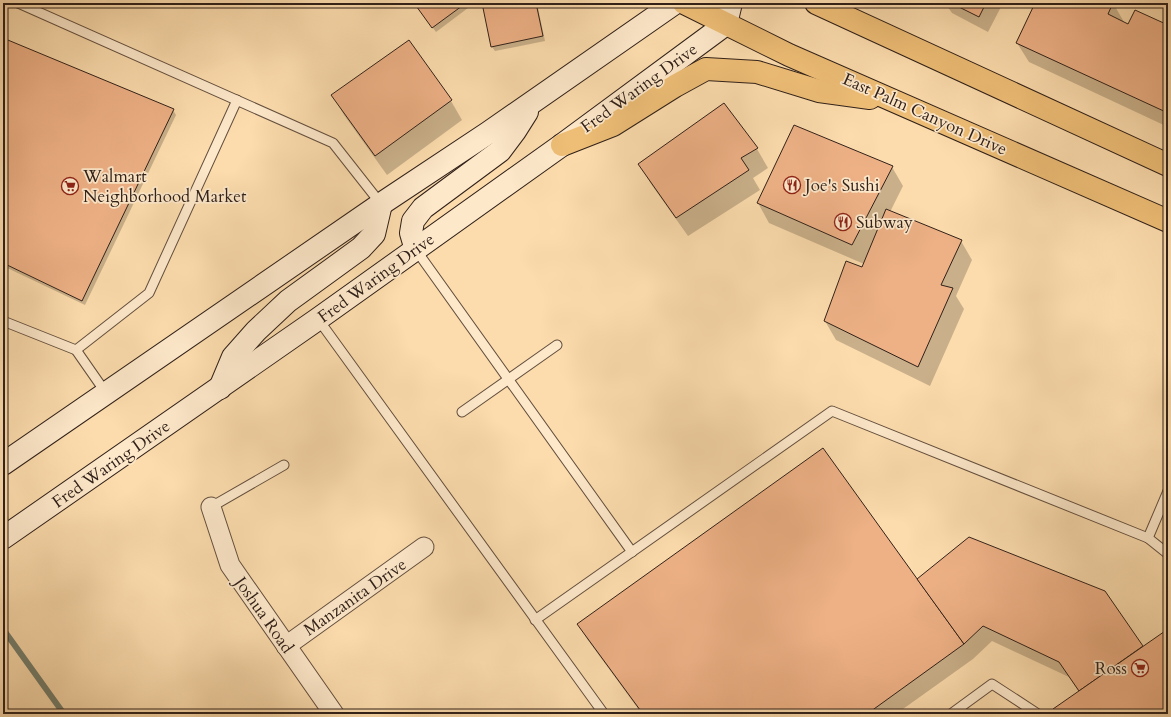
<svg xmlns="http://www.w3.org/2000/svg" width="1171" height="717" viewBox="0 0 1171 717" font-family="Cardo,serif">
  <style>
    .shadow { fill: #0003 }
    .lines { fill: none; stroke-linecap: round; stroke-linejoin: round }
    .stream { stroke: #737e6d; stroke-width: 6 }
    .building { fill: #eeb186; stroke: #302019 }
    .service-casing { stroke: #634f3e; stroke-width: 11 }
    .minor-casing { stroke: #634f3e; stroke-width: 21 }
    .secondary-casing { stroke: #302019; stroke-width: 24 }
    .primary-casing { stroke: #302019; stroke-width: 24 }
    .service { stroke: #fde8ca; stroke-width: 9 }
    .minor { stroke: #fde8ca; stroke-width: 19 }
    .secondary { stroke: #fde8ca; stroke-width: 22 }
    .primary { stroke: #eebe76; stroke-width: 22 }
    .labels { text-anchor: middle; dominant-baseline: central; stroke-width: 3.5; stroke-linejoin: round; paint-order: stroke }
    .street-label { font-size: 17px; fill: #302019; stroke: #fde8ca }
    .poi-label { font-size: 17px; fill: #302019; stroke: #fde8ca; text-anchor: start }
  </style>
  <rect width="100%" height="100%" fill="#fcdcad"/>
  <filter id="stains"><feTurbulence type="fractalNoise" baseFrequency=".005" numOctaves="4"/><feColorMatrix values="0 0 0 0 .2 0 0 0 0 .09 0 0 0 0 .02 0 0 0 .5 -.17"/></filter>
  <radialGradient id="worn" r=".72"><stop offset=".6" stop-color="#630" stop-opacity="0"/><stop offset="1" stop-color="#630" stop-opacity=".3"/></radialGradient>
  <g class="shadow">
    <polygon points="414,3 465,3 468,8 436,32"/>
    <polygon points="483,3 537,3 545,41 495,51 492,47"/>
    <polygon points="945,3 1003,3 988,32 952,13"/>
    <polygon points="1036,3 1113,3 1124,22 1129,25 1168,26 1168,127 1029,62 1017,43"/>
    <polygon points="3,39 173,110 176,115 85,305 3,266"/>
    <polygon points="333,96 451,101 462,120 387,175 344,115"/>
    <polygon points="723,104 757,149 768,168 753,178 760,190 688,236 651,184 640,165"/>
    <polygon points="892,167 903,186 890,212 961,241 972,260 956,296 964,309 930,386 836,340 825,321 864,264 769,223 758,203"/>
    <polygon points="917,580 1104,592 1143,647 1168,630 1168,714 1057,714 1079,692 1069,677 992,641 973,659 896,714 642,714 587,639 578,624"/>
  </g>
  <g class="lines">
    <polyline class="stream" points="3,629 64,714"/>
  </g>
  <g class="building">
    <polygon points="414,3 466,3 432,28"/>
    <polygon points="482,3 536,3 543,36 491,47"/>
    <polygon points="951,3 986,3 979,17"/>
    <polygon points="1035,3 1113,3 1108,14 1128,24 1135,10 1168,25 1168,113 1016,43"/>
    <polygon points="3,38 174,109 82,301 3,263"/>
    <polygon points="409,40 452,100 375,156 331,95"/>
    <polygon points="724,103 758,148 741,158 749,170 676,218 638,164"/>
    <polygon points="794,125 893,166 852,245 757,203"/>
    <polygon points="886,209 962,240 941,285 953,288 918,367 824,321 846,261 862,267"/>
    <polygon points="823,448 964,644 867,714 643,714 577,624"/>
    <polygon points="969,537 1105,591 1143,646 1079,691 1059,662 983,626 964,644 917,579"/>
    <polygon points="1168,629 1168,714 1056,714 1053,709"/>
  </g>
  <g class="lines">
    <g class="service-casing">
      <g id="service">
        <polyline points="18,3 333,143 381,204"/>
        <polyline points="416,250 632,552"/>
        <polyline points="318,319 604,714"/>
        <polyline points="3,321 76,350 149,293 237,100"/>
        <polyline points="76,350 106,393"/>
        <polyline points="462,412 557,345"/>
        <polyline points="211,507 284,465"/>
        <polyline points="1148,538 1168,491"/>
        <polyline points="535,620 832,411 1148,538 1168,554"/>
        <polyline points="951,714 992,684 1038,714"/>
      </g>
    </g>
    <g class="minor-casing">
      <g id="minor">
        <polyline points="211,507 230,565 334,714"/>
        <polyline points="286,646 424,547"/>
      </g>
    </g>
    <g class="secondary-casing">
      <g id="secondary">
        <polyline points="416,250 411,233 413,221 423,208 500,151 515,131 527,112"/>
        <polyline points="220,388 233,357 256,331 288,301 361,248 374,234 381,204"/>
        <polyline points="3,464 381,204 488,133 675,3"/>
        <polyline points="3,538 318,319 562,145 726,24 731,3"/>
      </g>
    </g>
    <g class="primary-casing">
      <g id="primary">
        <polyline points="684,3 789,55 1168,221"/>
        <polyline points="816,3 1168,165"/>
        <polyline points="562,145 613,125 675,86 706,69 757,72 819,91 870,98"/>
      </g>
    </g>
    <use href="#service" class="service"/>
    <use href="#minor" class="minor"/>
    <use href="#secondary" class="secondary"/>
    <use href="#primary" class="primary"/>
  </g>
  <defs>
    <g id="restaurant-ring" transform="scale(0.9)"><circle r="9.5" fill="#fde8ca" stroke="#8f2418" stroke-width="1.5"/><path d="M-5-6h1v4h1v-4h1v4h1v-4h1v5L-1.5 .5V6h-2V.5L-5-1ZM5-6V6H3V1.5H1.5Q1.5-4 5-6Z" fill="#8f2418"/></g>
    <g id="supermarket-ring" transform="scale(0.9)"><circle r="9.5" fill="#fde8ca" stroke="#8f2418" stroke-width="1.5"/><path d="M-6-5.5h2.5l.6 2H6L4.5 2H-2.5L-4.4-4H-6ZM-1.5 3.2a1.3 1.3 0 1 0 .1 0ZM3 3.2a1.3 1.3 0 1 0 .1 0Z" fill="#8f2418"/></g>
  </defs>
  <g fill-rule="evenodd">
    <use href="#restaurant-ring" x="792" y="185"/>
    <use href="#supermarket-ring" x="70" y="186"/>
    <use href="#restaurant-ring" x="843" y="222"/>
    <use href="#supermarket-ring" x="1140" y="668"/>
  </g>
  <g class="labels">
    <g class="street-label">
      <text transform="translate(639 88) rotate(-36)">Fred Waring Drive</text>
      <text transform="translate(925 114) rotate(24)">East Palm Canyon Drive</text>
      <text transform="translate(376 278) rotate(-36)">Fred Waring Drive</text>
      <text transform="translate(111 464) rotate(-35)">Fred Waring Drive</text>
      <text transform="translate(355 597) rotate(-35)">Manzanita Drive</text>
      <text transform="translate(264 615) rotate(55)">Joshua Road</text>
    </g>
    <g class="poi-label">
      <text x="83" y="176">Walmart<tspan x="83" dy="20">Neighborhood Market</tspan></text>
      <text x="805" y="185">Joe's Sushi</text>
      <text x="856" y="222">Subway</text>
      <text x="1127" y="668" text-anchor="end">Ross</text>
    </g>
  </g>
  <rect width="1171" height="717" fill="none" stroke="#fcdcad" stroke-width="16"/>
  <rect x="4" y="4" width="1163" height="709" fill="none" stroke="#302019" stroke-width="2"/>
  <rect x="8" y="8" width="1155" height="701" fill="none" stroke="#302019"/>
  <rect width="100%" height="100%" filter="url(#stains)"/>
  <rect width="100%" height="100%" fill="url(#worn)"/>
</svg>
